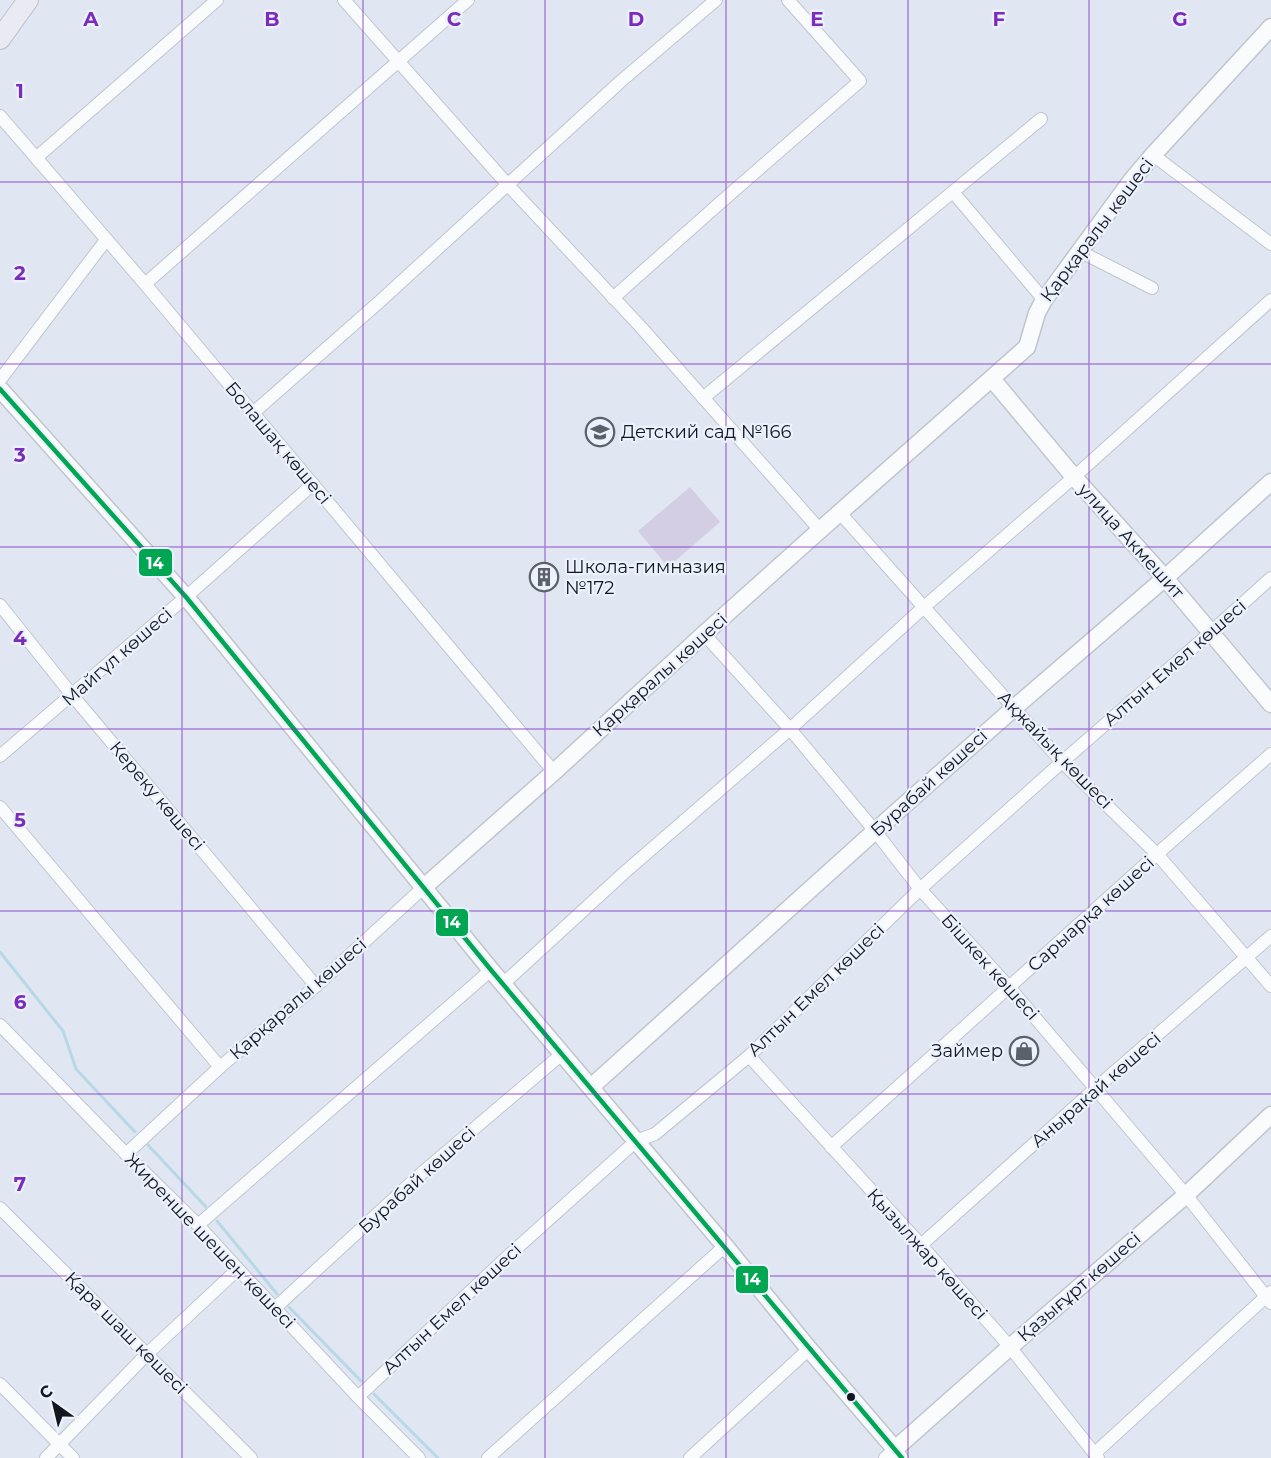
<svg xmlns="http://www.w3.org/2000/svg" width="1271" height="1458" viewBox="0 0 1271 1458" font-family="Montserrat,sans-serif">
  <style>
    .green { fill: #d3cee4 }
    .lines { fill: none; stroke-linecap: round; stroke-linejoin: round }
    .stream { stroke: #b6d8e7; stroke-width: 3 }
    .minor-casing { stroke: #c0c5cd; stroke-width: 14 }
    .tertiary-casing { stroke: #c0c5cd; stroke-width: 19 }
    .primary-casing { stroke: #c1c3c9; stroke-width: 22 }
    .minor { stroke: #fafbfd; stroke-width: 12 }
    .tertiary { stroke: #fafbfd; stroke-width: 16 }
    .primary { stroke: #eaeaf3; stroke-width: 20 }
    .bus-1-casing { stroke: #ebf1fd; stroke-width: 9 }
    .bus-1 { stroke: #00a651; stroke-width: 4.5 }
    .grid { fill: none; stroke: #7b2cbf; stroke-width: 1.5; stroke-opacity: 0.55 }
    .bus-dot { fill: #14171e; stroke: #ebf1fd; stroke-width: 2 }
    .labels { text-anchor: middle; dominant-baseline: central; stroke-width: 4.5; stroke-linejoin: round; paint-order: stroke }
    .street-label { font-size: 18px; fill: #14171e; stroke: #ebf1fd }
    .poi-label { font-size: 18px; fill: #14171e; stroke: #ebf1fd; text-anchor: start }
    .grid-label { font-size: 20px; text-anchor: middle; font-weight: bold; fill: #7b2cbf; stroke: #ebf1fd; stroke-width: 4.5; stroke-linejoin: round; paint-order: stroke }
    .line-badge { stroke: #ebf1fd; stroke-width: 2 }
    .badge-label { font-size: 16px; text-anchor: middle; font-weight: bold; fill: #fff }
  </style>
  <rect width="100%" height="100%" fill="#e1e7f2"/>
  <polygon class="green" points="690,487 720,522 668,567 638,531"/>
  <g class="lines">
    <g class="stream">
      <polyline points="0,952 63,1031 76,1069 135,1132"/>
      <polyline points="148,1145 206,1207"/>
      <polyline points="217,1221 277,1294"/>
      <polyline points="289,1307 361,1381"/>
      <polyline points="374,1394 438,1458"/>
    </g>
    <g class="minor-casing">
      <g id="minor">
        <polyline points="344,0 507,184 639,325 820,530"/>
        <polyline points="0,116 145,284 554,772"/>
        <polyline points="1153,155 1271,244"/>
        <polyline points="36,158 217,0"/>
        <polyline points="953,192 1044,300"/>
        <polyline points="1079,251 1152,288"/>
        <polyline points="145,284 468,0"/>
        <polyline points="613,298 721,202 860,81 788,0"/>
        <polyline points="0,380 106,240"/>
        <polyline points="703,398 1041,119"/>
        <polyline points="253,413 378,303 620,82 716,0"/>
        <polyline points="840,513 1062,762 1157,854 1271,986"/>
        <polyline points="0,605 72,695 316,986"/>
        <polyline points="704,634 790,729 875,831 920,889 1009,987 1186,1195 1271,1303"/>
        <polyline points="0,756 186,597 313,484"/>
        <polyline points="0,807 220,1067"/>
        <polyline points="504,983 625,872 790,729 924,607 1074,477 1271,300"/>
        <polyline points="0,1025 126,1154 198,1225 238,1269 358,1397 419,1458"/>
        <polyline points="749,1056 921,1245 1010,1347 1098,1458"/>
        <polyline points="831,1147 1157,854 1271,754"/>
        <polyline points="126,1154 220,1067 316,986 424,887"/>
        <polyline points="0,1208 251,1458"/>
        <polyline points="198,1225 491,970"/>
        <polyline points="921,1245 1096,1088 1271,936"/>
        <polyline points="275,1308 423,1172 562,1054"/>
        <polyline points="0,1384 73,1458"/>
        <polyline points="358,1397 507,1257 636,1141 655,1134 749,1056 920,889 1062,762 1211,632 1271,578"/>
        <polyline points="1095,1453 1271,1292"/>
        <polyline points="46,1458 147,1354 238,1269"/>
        <polyline points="488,1458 725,1246"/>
        <polyline points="690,1458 809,1349"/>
        <polyline points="885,1458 895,1449 902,1458"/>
      </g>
    </g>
    <g class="tertiary-casing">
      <g id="tertiary">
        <polyline points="992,379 1074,477 1165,578 1271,704"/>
        <polyline points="0,389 186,597 491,970 725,1246 809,1349 895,1449 1010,1347 1186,1195 1271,1115"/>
        <polyline points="424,887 554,772 704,634 820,530 1027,347 1037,313 1044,300 1131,181 1153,155 1271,27"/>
        <polyline points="591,1087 875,831 1014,708 1165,578 1271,482"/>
      </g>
    </g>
    <g class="primary-casing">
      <polyline id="primary" points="0,39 28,0"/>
    </g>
    <use href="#minor" class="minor"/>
    <use href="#tertiary" class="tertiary"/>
    <use href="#primary" class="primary"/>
    <g class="bus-1-casing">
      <polyline id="bus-1" points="0,389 186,597 491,970 902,1458"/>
    </g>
    <use href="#bus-1" class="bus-1"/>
  </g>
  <path class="grid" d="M182,0V1458M363,0V1458M545,0V1458M726,0V1458M908,0V1458M1089,0V1458M0,182H1271M0,364H1271M0,547H1271M0,729H1271M0,911H1271M0,1094H1271M0,1276H1271"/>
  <defs>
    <g id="school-ring" transform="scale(1.5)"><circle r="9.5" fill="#ebf1fd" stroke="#5c6068" stroke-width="1.5"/><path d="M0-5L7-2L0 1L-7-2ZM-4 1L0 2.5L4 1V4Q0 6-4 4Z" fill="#5c6068"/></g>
    <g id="building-ring" transform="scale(1.5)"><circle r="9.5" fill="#ebf1fd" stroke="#5c6068" stroke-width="1.5"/><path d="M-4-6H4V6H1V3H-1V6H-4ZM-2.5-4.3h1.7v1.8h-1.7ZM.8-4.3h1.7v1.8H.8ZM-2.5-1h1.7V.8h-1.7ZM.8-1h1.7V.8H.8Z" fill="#5c6068"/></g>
    <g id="shop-ring" transform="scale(1.5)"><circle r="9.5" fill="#ebf1fd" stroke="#5c6068" stroke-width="1.5"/><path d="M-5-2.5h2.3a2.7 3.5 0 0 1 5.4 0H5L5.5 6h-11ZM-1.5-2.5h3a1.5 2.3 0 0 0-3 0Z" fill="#5c6068"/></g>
  </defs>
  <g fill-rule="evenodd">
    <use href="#school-ring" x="600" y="432"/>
    <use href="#building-ring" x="544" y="577"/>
    <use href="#shop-ring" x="1024" y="1051"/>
  </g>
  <circle class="bus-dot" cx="851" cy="1397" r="5"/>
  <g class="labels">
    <g class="street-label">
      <text transform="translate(1097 230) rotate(-53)">Қарқаралы көшесі</text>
      <text transform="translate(278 443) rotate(50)">Болашақ көшесі</text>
      <text transform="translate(1131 541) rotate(48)">улица Акмешит</text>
      <text transform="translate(117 657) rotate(-41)">Майгүл көшесі</text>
      <text transform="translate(1175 663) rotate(-41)">Алтын Емел көшесі</text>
      <text transform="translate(660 675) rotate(-42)">Қарқаралы көшесі</text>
      <text transform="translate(1055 750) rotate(46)">Ақжайық көшесі</text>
      <text transform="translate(929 783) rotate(-42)">Бурабай көшесі</text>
      <text transform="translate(157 796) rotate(50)">Кереку көшесі</text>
      <text transform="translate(1091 914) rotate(-42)">Сарыарқа көшесі</text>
      <text transform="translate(990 967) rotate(48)">Бішкек көшесі</text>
      <text transform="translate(816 990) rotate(-44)">Алтын Емел көшесі</text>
      <text transform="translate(298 999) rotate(-41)">Қарқаралы көшесі</text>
      <text transform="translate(1096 1090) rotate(-41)">Аныракай көшесі</text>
      <text transform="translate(417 1180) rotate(-42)">Бурабай көшесі</text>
      <text transform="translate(210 1241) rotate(46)">Жиренше шешен көшесі</text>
      <text transform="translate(927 1254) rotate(48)">Қызылжар көшесі</text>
      <text transform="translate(1079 1287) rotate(-41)">Қазығұрт көшесі</text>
      <text transform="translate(452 1309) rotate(-43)">Алтын Емел көшесі</text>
      <text transform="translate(126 1333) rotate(45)">Қара шаш көшесі</text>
    </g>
    <g class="poi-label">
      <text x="621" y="432">Детский сад №166</text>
      <text x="565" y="567">Школа-гимназия<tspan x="565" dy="21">№172</tspan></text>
      <text x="1003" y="1051" text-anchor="end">Займер</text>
    </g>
  </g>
  <g class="grid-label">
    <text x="91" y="26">A</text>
    <text x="272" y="26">B</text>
    <text x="454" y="26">C</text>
    <text x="636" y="26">D</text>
    <text x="817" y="26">E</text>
    <text x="999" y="26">F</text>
    <text x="1180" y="26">G</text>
    <text x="20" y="98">1</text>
    <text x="20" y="280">2</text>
    <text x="20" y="462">3</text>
    <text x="20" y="645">4</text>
    <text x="20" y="827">5</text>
    <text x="20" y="1009">6</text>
    <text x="20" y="1191">7</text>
  </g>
  <g class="line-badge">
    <rect x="138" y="548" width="35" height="29" rx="6" fill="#00a651"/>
    <rect x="435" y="908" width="34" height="29" rx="6" fill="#00a651"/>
    <rect x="735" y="1265" width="34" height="29" rx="6" fill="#00a651"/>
  </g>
  <g class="badge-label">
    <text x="155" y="569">14</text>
    <text x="452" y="928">14</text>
    <text x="752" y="1285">14</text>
  </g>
  <g transform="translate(54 1404) rotate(326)" stroke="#ebf1fd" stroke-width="4.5" paint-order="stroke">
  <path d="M0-4.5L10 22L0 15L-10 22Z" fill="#14171e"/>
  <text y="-9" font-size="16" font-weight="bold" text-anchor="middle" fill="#14171e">С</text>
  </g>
</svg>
